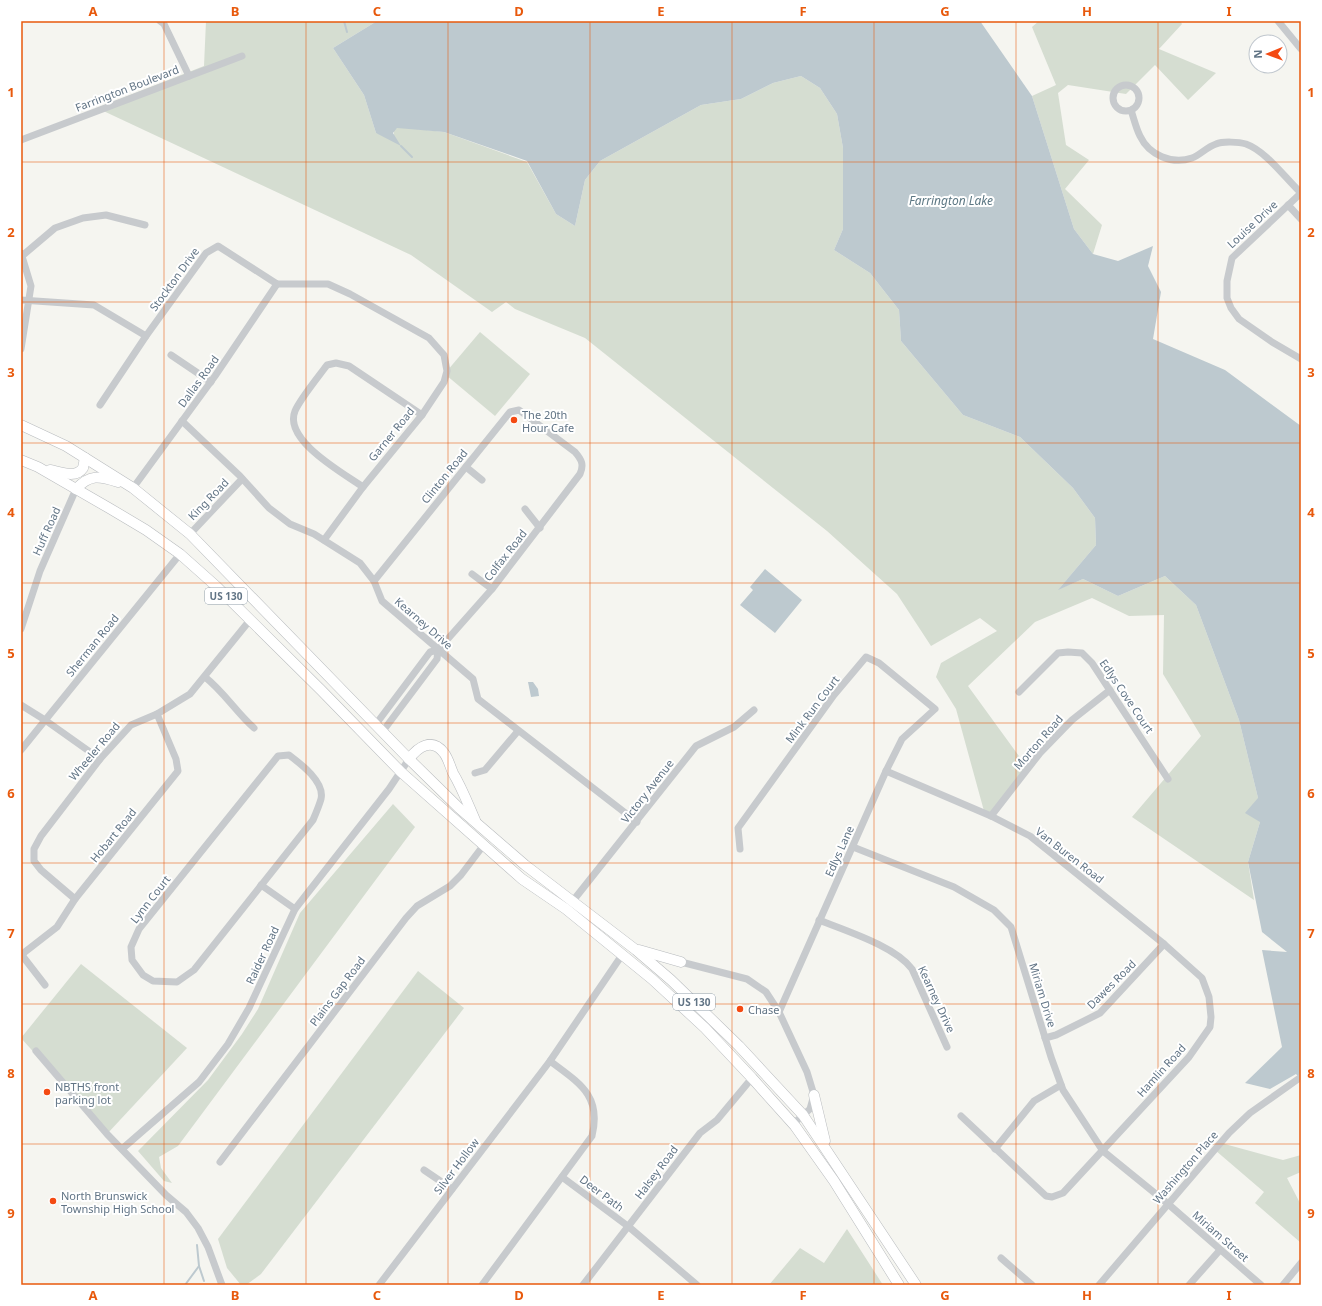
<svg xmlns="http://www.w3.org/2000/svg" width="1322" height="1306" viewBox="0 0 1322 1306" font-family="'Noto Sans',sans-serif">
  <style>
    .green { fill: #d5ddd1 }
    .water { fill: #bdc9cf }
    .lines { fill: none; stroke-linecap: round; stroke-linejoin: round }
    .stream { stroke: #bdc9cf; stroke-width: 2 }
    .highway-casing { stroke: #b8bbbe; stroke-width: 11 }
    .minor { stroke: #c7cacd; stroke-width: 7 }
    .highway { stroke: #fff; stroke-width: 10 }
    .grid { fill: none; stroke: #e8590c; stroke-width: 1; stroke-opacity: 0.55 }
    .poi-dot { fill: #f44a12; stroke: #fff; stroke-width: 1.5 }
    .labels { text-anchor: middle; dominant-baseline: central; stroke-width: 4; stroke-linejoin: round; paint-order: stroke }
    .shield { fill: #fff; stroke: #909eaa; stroke-width: 1 }
    .shield-label { font-size: 10px; font-weight: bold; fill: #617485 }
    .street-label { font-size: 11px; fill: #617485; stroke: #fff }
    .poi-label { font-size: 11px; fill: #617485; stroke: #fff; text-anchor: start }
    .water-label { font-size: 12px; font-style: italic; fill: #5c7783; stroke: #fff }
    .neatline { fill: none; stroke: #e8590c; stroke-width: 1.5 }
    .grid-label { font-size: 13px; text-anchor: middle; font-weight: bold; fill: #e8590c }
  </style>
  <rect width="100%" height="100%" fill="#f5f5f0"/>
  <g class="green">
    <polygon points="206,21 377,21 333,48 364,95 376,133 394,136 394,129 400,127 444,132 527,162 556,214 575,226 585,180 600,161 701,105 741,99 773,83 801,76 820,88 837,114 843,148 843,229 834,250 870,273 899,310 901,341 963,415 1020,437 1073,488 1095,518 1096,545 1059,589 1083,579 1118,596 1165,576 1196,605 1239,720 1258,798 1260,822 1248,862 1254,900 1132,817 1201,736 1163,674 1164,615 1129,616 1092,598 1035,622 968,686 1029,770 993,815 984,811 956,709 936,677 941,663 997,631 980,618 931,646 897,594 827,531 585,338 515,309 506,302 492,312 411,255 97,108 204,66"/>
    <polygon points="1039,21 1180,21 1182,24 1159,49 1216,73 1188,100 1155,65 1126,94 1068,85 1058,93 1066,145 1089,160 1065,189 1102,225 1093,254 1074,229 1032,96 1056,85 1032,27"/>
    <polygon points="480,332 530,374 495,416 446,375 447,371"/>
    <polygon points="393,804 415,827 178,1146 159,1157 161,1168 172,1183 164,1181 138,1151 208,1080 242,1034 258,1009 300,913"/>
    <polygon points="81,964 187,1048 107,1134 21,1038"/>
    <polygon points="418,971 464,1008 261,1274 246,1285 241,1285 227,1268 218,1239"/>
    <polygon points="1221,1143 1283,1160 1301,1155 1301,1172 1287,1178 1301,1205 1301,1243 1255,1203 1264,1192 1215,1150"/>
    <polygon points="847,1229 883,1285 769,1285 800,1248 824,1263"/>
  </g>
  <g class="water">
    <polygon points="377,21 980,21 1032,96 1074,229 1093,254 1118,261 1153,246 1148,266 1161,292 1153,339 1225,370 1301,426 1301,1080 1296,1074 1270,1089 1245,1083 1282,1047 1262,950 1287,952 1262,932 1248,862 1260,822 1245,813 1258,798 1239,720 1196,605 1165,576 1118,596 1083,579 1058,590 1096,545 1095,518 1073,488 1020,437 963,415 901,341 899,310 870,273 834,250 843,229 843,148 837,114 820,88 801,76 773,83 741,99 701,105 600,161 585,180 575,226 556,214 527,161 444,132 397,128 393,133 401,146 376,133 364,95 333,48"/>
    <polygon points="765,569 802,600 775,633 740,605 753,590 750,587"/>
    <polygon points="528,682 533,682 538,689 539,696 531,697"/>
  </g>
  <g class="lines">
    <g class="stream">
      <polyline points="344,21 347,32"/>
      <polyline points="401,146 412,157"/>
      <polyline points="199,1266 204,1281"/>
      <polyline points="185,1285 199,1266 197,1245"/>
    </g>
    <g class="highway-casing">
      <g id="highway">
        <polyline points="21,425 66,446 133,488 190,534 409,759 459,808 525,865 636,950 671,980 739,1046 803,1115 916,1285"/>
        <polyline points="21,460 38,467 109,508 146,530 180,554 216,586 321,690 401,772 522,879 566,909 652,979 705,1028 752,1078 795,1126 834,1181 899,1285"/>
        <path d="M50,470C60,472 76,479 83,468L85,458"/>
        <path d="M76,489C90,474 99,476 118,482"/>
        <path d="M409,759C418,747 432,737 444,753C448,758 450,766 453,773C462,788 468,804 475,820"/>
        <polyline points="639,950 681,962"/>
        <polyline points="814,1095 825,1141"/>
      </g>
    </g>
    <g class="minor">
      <polyline points="160,21 164,24 189,76"/>
      <polyline points="1278,21 1301,49"/>
      <circle cx="1126" cy="98" r="13"/>
      <path d="M1131,110C1134,119 1136,128 1140,136C1149,155 1172,165 1192,158C1200,155 1207,147 1216,144C1223,141 1239,142 1246,144C1266,151 1286,179 1301,193"/>
      <polyline points="21,140 242,56"/>
      <polyline points="1301,193 1232,258 1227,281 1227,298 1231,308 1239,319 1272,342 1301,359"/>
      <polyline points="1288,205 1301,219"/>
      <polyline points="22,256 55,228 83,218 106,215 145,225"/>
      <polyline points="21,300 94,305 146,336"/>
      <polyline points="21,349 31,286 21,253"/>
      <polyline points="171,355 211,382"/>
      <polyline points="100,405 146,336 206,253 218,246 277,284 328,284 350,294 429,338 444,355 447,371 444,382 422,415 363,487 324,540"/>
      <polyline points="182,421 240,476 269,508 290,524 314,534 360,563 374,581 382,601 473,679 478,699 637,822"/>
      <polyline points="466,467 482,480"/>
      <path d="M363,487C343,473 283,440 295,411C300,399 319,376 327,365L336,363L349,366L422,415"/>
      <polyline points="133,488 215,376 277,284"/>
      <polyline points="525,509 540,528"/>
      <polyline points="190,534 242,479"/>
      <polyline points="472,574 492,589"/>
      <path d="M374,581L510,412L519,410L575,452C582,460 584,465 580,474L492,589L438,650L437,659L383,731"/>
      <polyline points="21,629 40,571 76,489"/>
      <path d="M205,677C224,692 236,712 254,728"/>
      <polyline points="1019,692 1058,653 1068,652 1082,653 1092,663 1168,779"/>
      <polyline points="21,705 45,720 100,759"/>
      <polyline points="376,724 430,652 438,650"/>
      <polyline points="21,750 180,554"/>
      <path d="M289,755C301,764 325,782 321,799C319,806 316,813 313,820L194,970L177,982L153,981L143,975L132,960L131,947L139,929L278,756Z"/>
      <polyline points="886,771 991,816 1030,836 1164,944 1202,978 1209,997 1211,1017 1210,1027 1189,1057 1063,1193 1052,1197 1046,1196 961,1116"/>
      <polyline points="475,773 485,770 518,731"/>
      <polyline points="991,816 1040,753 1072,720 1110,690"/>
      <polyline points="853,847 954,887 994,910 1011,927 1051,1057 1063,1090 1103,1151 1167,1203 1261,1285"/>
      <polyline points="740,849 738,828 834,695 866,657 879,663 935,709 902,739 886,771 779,1012"/>
      <polyline points="261,885 295,909"/>
      <polyline points="75,899 41,870 34,861 34,849 41,836 100,759 131,725 157,714 190,694 250,620"/>
      <polyline points="572,902 696,746 734,727 754,710"/>
      <path d="M819,920C846,931 895,946 912,969L947,1047"/>
      <polyline points="21,954 45,985"/>
      <polyline points="21,955 57,927 75,899 178,771 176,759 157,714"/>
      <polyline points="681,962 747,979 766,992 779,1012 807,1072 814,1095 810,1109 793,1124"/>
      <polyline points="1045,1038 1056,1035 1100,1013 1164,944"/>
      <polyline points="36,1051 107,1134 166,1195 186,1212 198,1228 208,1247 222,1285"/>
      <polyline points="122,1149 199,1082 228,1044 249,1008 295,909 389,789 409,759"/>
      <polyline points="995,1149 1034,1101 1061,1085"/>
      <polyline points="220,1162 406,918 417,906 450,886 461,875 483,846"/>
      <polyline points="424,1170 452,1189"/>
      <polyline points="562,1177 629,1227 697,1285"/>
      <polyline points="1001,1258 1032,1285"/>
      <polyline points="379,1285 550,1061 622,955"/>
      <path d="M482,1285L592,1136C602,1095 579,1083 550,1061"/>
      <polyline points="583,1285 700,1133 717,1120 752,1078"/>
      <polyline points="1099,1285 1229,1133 1250,1113 1301,1077"/>
      <polyline points="1189,1285 1220,1250"/>
      <polyline points="1283,1285 1301,1263"/>
    </g>
    <use href="#highway" class="highway"/>
  </g>
  <path class="grid" d="M164,21V1285M306,21V1285M448,21V1285M590,21V1285M732,21V1285M874,21V1285M1016,21V1285M1158,21V1285M21,162H1301M21,302H1301M21,443H1301M21,583H1301M21,723H1301M21,863H1301M21,1004H1301M21,1144H1301"/>
  <g class="poi-dot">
    <circle cx="514" cy="420" r="4"/>
    <circle cx="740" cy="1009" r="4"/>
    <circle cx="47" cy="1092" r="4"/>
    <circle cx="53" cy="1201" r="4"/>
  </g>
  <g class="labels">
    <g class="shield">
      <rect x="205" y="588" width="42" height="16" rx="3"/>
      <rect x="673" y="994" width="42" height="16" rx="3"/>
    </g>
    <g class="shield-label">
      <text x="226" y="596">US 130</text>
      <text x="694" y="1002">US 130</text>
    </g>
    <g class="street-label">
      <text transform="translate(127 88) rotate(-21)">Farrington Boulevard</text>
      <text transform="translate(1252 224) rotate(-43)">Louise Drive</text>
      <text transform="translate(174 279) rotate(-54)">Stockton Drive</text>
      <text transform="translate(198 381) rotate(-54)">Dallas Road</text>
      <text transform="translate(391 434) rotate(-51)">Garner Road</text>
      <text transform="translate(444 476) rotate(-51)">Clinton Road</text>
      <text transform="translate(208 499) rotate(-46)">King Road</text>
      <text transform="translate(46 531) rotate(-66)">Huff Road</text>
      <text transform="translate(505 555) rotate(-52)">Colfax Road</text>
      <text transform="translate(424 623) rotate(41)">Kearney Drive</text>
      <text transform="translate(92 645) rotate(-51)">Sherman Road</text>
      <text transform="translate(1127 696) rotate(56)">Edlys Cove Court</text>
      <text transform="translate(812 709) rotate(-53)">Mink Run Court</text>
      <text transform="translate(1038 742) rotate(-49)">Morton Road</text>
      <text transform="translate(94 751) rotate(-50)">Wheeler Road</text>
      <text transform="translate(647 791) rotate(-52)">Victory Avenue</text>
      <text transform="translate(113 835) rotate(-51)">Hobart Road</text>
      <text transform="translate(839 851) rotate(-66)">Edlys Lane</text>
      <text transform="translate(1070 855) rotate(38)">Van Buren Road</text>
      <text transform="translate(150 899) rotate(-52)">Lynn Court</text>
      <text transform="translate(262 955) rotate(-65)">Raider Road</text>
      <text transform="translate(1111 984) rotate(-45)">Dawes Road</text>
      <text transform="translate(337 991) rotate(-53)">Plains Gap Road</text>
      <text transform="translate(1043 995) rotate(73)">Miriam Drive</text>
      <text transform="translate(937 999) rotate(65)">Kearney Drive</text>
      <text transform="translate(1161 1070) rotate(-48)">Hamlin Road</text>
      <text transform="translate(456 1166) rotate(-53)">Silver Hollow</text>
      <text transform="translate(1185 1167) rotate(-49)">Washington Place</text>
      <text transform="translate(656 1172) rotate(-53)">Halsey Road</text>
      <text transform="translate(602 1193) rotate(37)">Deer Path</text>
      <text transform="translate(1221 1236) rotate(41)">Miriam Street</text>
    </g>
    <g class="poi-label">
      <text x="522" y="414">The 20th<tspan x="522" dy="13">Hour Cafe</tspan></text>
      <text x="748" y="1009">Chase</text>
      <text x="55" y="1086">NBTHS front<tspan x="55" dy="13">parking lot</tspan></text>
      <text x="61" y="1195">North Brunswick<tspan x="61" dy="13">Township High School</tspan></text>
    </g>
    <g class="water-label">
      <text x="951" y="200">Farrington Lake</text>
    </g>
  </g>
  <rect width="1322" height="1306" fill="none" stroke="#ffffff" stroke-width="44"/>
  <g transform="translate(1268 54) rotate(269)"><circle r="19" fill="#ffffff" stroke="#c0c7ce"/>
  <path d="M0-3L7 15L0 10L-7 15Z" fill="#f44a12"/>
  <text y="-6" font-size="11" font-weight="bold" text-anchor="middle" fill="#617485">N</text>
  </g>
  <rect x="22" y="22" width="1278" height="1262" class="neatline"/>
  <g class="grid-label">
    <text x="93" y="16">A</text>
    <text x="235" y="16">B</text>
    <text x="377" y="16">C</text>
    <text x="519" y="16">D</text>
    <text x="661" y="16">E</text>
    <text x="803" y="16">F</text>
    <text x="945" y="16">G</text>
    <text x="1087" y="16">H</text>
    <text x="1229" y="16">I</text>
    <text x="11" y="97">1</text>
    <text x="1311" y="97">1</text>
    <text x="11" y="237">2</text>
    <text x="1311" y="237">2</text>
    <text x="11" y="377">3</text>
    <text x="1311" y="377">3</text>
    <text x="11" y="517">4</text>
    <text x="1311" y="517">4</text>
    <text x="11" y="658">5</text>
    <text x="1311" y="658">5</text>
    <text x="11" y="798">6</text>
    <text x="1311" y="798">6</text>
    <text x="11" y="938">7</text>
    <text x="1311" y="938">7</text>
    <text x="11" y="1078">8</text>
    <text x="1311" y="1078">8</text>
    <text x="11" y="1218">9</text>
    <text x="1311" y="1218">9</text>
    <text x="93" y="1300">A</text>
    <text x="235" y="1300">B</text>
    <text x="377" y="1300">C</text>
    <text x="519" y="1300">D</text>
    <text x="661" y="1300">E</text>
    <text x="803" y="1300">F</text>
    <text x="945" y="1300">G</text>
    <text x="1087" y="1300">H</text>
    <text x="1229" y="1300">I</text>
  </g>
</svg>
